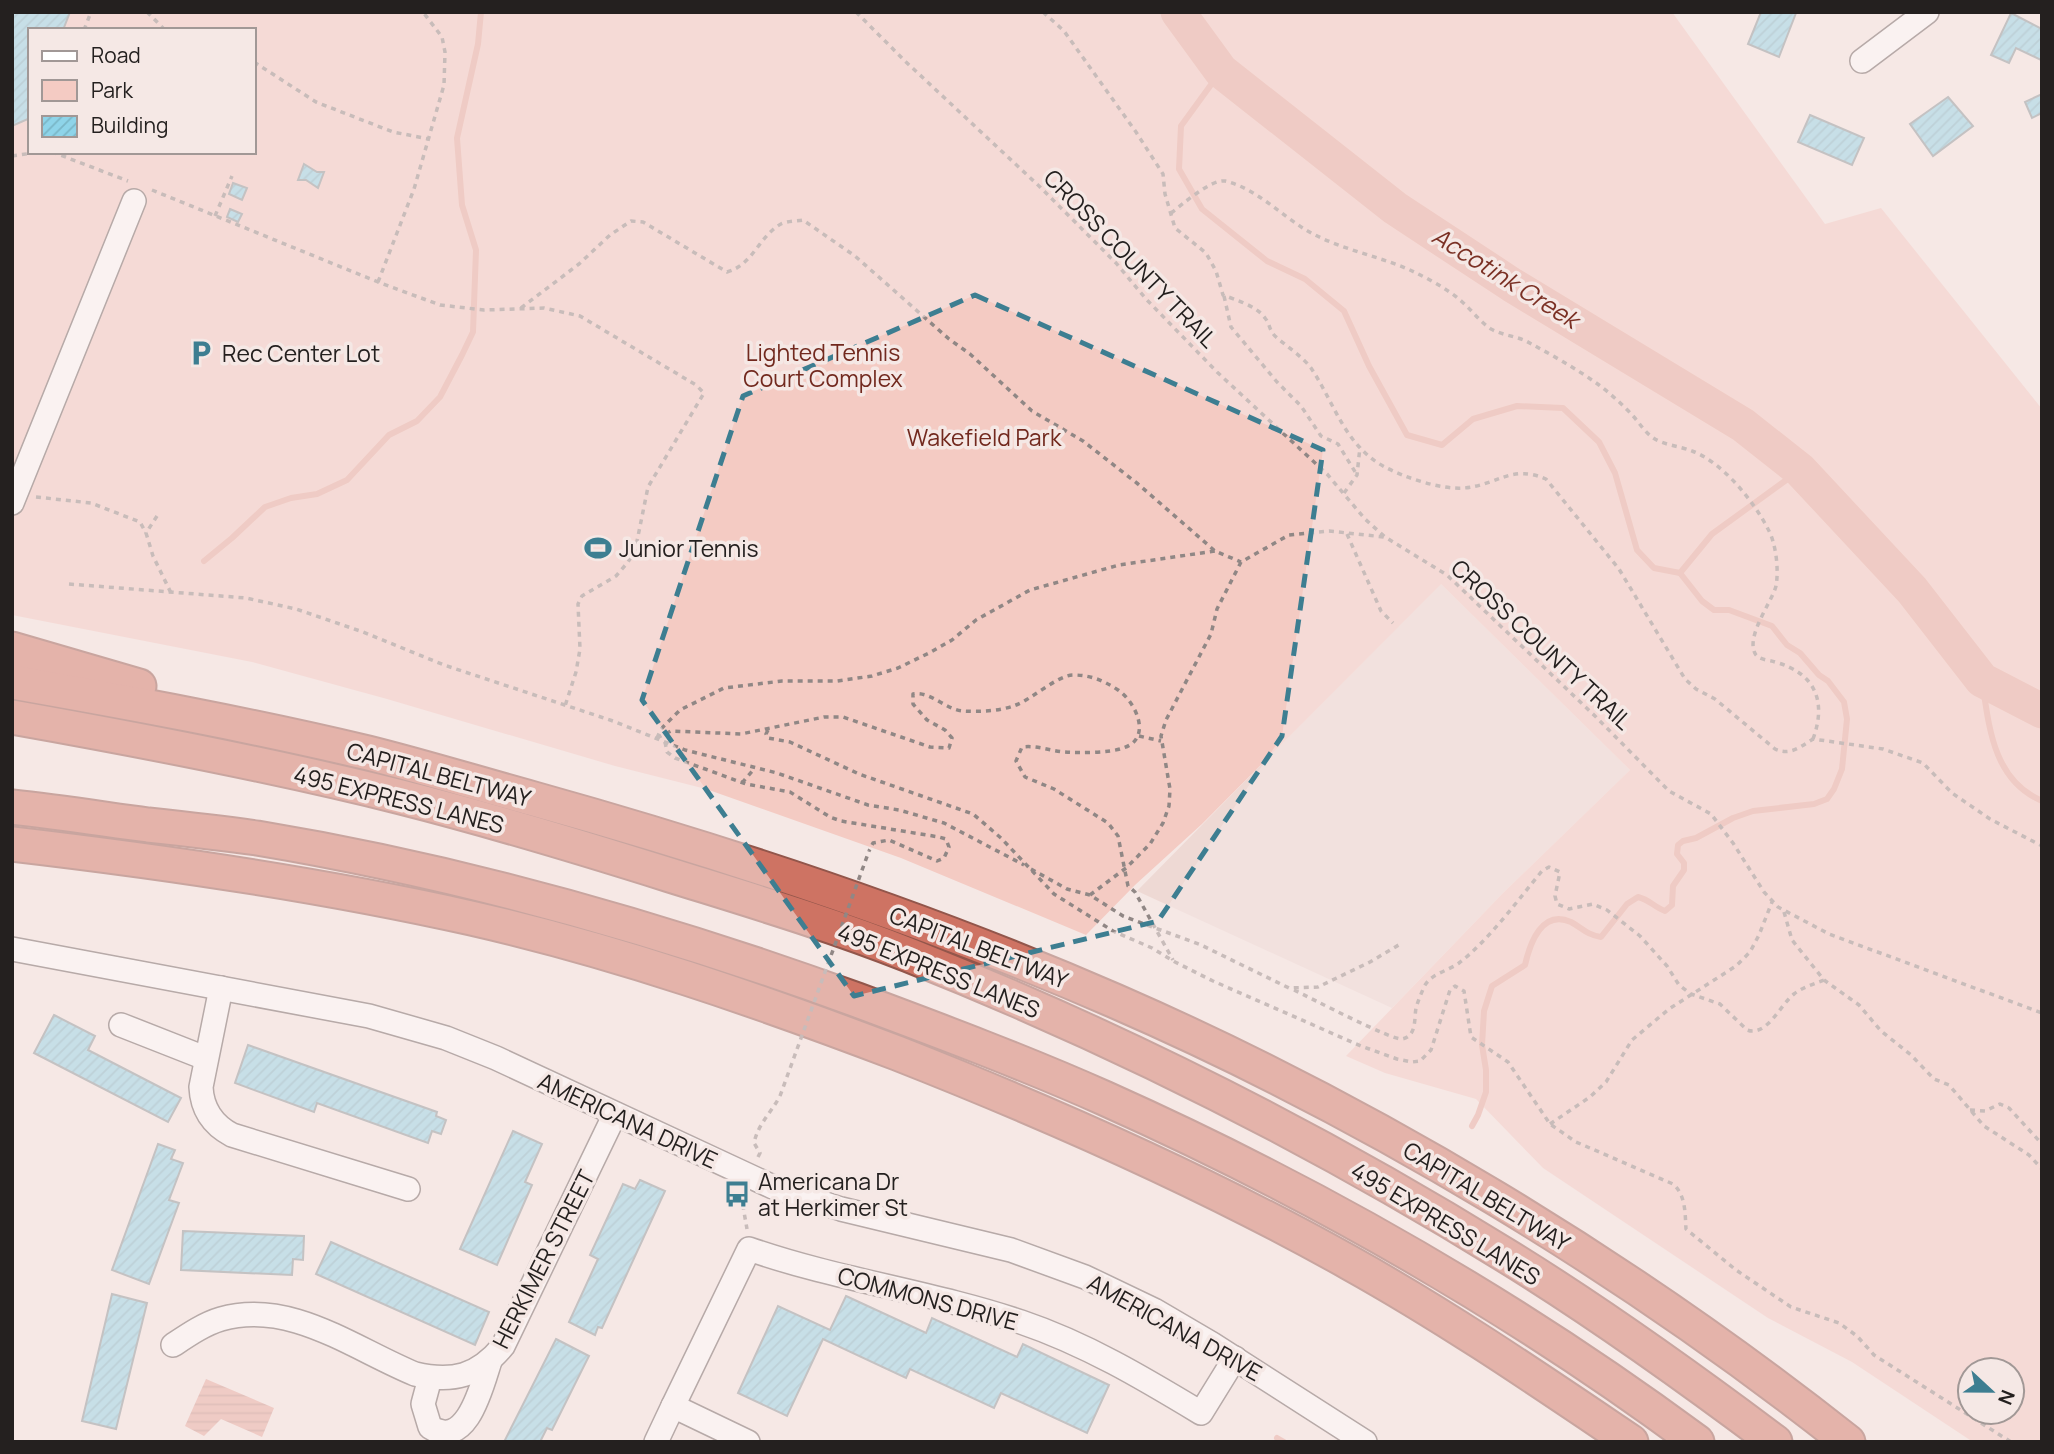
<svg xmlns="http://www.w3.org/2000/svg" width="2054" height="1454" viewBox="0 0 2054 1454" font-family="Manrope,sans-serif">
  <style>
    .built { fill: #eed9d4 }
    .green { fill: #f4cbc3; fill-rule: evenodd }
    .water { fill: url(#water-rules) }
    .lines { fill: none; stroke-linecap: round; stroke-linejoin: round }
    .stream { stroke: #e7a99d; stroke-width: 6 }
    .river { stroke: #e7a99d; stroke-width: 35 }
    .building { fill: url(#building-hatch); stroke: #889498; stroke-width: 2 }
    .minor-casing { stroke: #6a5f5d; stroke-width: 26 }
    .highway-casing { stroke: #92564b; stroke-width: 37 }
    .path { stroke: #908785; stroke-width: 3.5; stroke-dasharray: 5 5; stroke-linecap: butt }
    .minor { stroke: #fff; stroke-width: 23 }
    .highway { stroke: #ce7363; stroke-width: 33 }
    .path-bridge { stroke: #908785; stroke-width: 3.5; stroke-dasharray: 5 5; stroke-linecap: butt }
    .marked { fill: none; stroke: #3d7e91; stroke-width: 5; stroke-dasharray: 14 9; stroke-linejoin: round }
    .labels { text-anchor: middle; dominant-baseline: central; stroke-width: 7; stroke-linejoin: round; paint-order: stroke }
    .street-label { font-size: 23px; fill: #24201f; stroke: #f5e8e5 }
    .park-label { font-size: 23px; fill: #72291e; stroke: #f5e8e5 }
    .poi-label { font-size: 23px; fill: #24201f; stroke: #f5e8e5; text-anchor: start }
    .water-label { font-size: 24px; font-style: italic; fill: #7b3125; stroke: #f5e8e5 }
  </style>
  <defs>
    <pattern id="water-rules" width="6" height="5" patternUnits="userSpaceOnUse" patternTransform="scale(1.75)"><rect width="6" height="5" fill="#e7a99d"/><path d="M0 2.5h6" fill="none" stroke="#c69187"/></pattern>
    <pattern id="building-hatch" width="6" height="6" patternUnits="userSpaceOnUse" patternTransform="scale(1.75)"><rect width="6" height="6" fill="#8ed4e9"/><path d="M-1 1l2-2M0 6l6-6M5 7l2-2" fill="none" stroke="#7ab6c7"/></pattern>
  </defs>
  <rect width="100%" height="100%" fill="#f5e8e5"/>
  <polygon class="built" points="1440,583 1630,770 1503,893 1392,1008 1137,891"/>
  <path class="green" d="M12,12H1672L1825,224L1881,208L2042,409V1442H1973L1852,1362L1768,1318L1543,1168L1476,1099L1385,1073L1346,1056L1503,893L1630,770L1441,584L1202,824L1135,885L1086,935L901,858L706,789L615,766L387,699L252,662L12,615ZM30,30H254V152H30ZM1970,1370H2012V1412H1970Z"/>
  <polygon class="water" points="206,1379 274,1408 262,1437 221,1419 204,1436 185,1426"/>
  <g class="lines">
    <g class="stream">
      <polyline points="1221,71 1181,126 1179,169 1202,209 1267,261 1305,279 1344,311 1369,366 1407,435 1442,445 1473,419 1517,406 1563,408 1599,442 1615,473 1637,550 1654,568 1680,573 1712,534 1800,470"/>
      <polyline points="204,561 232,538 265,507 291,498 317,494 347,480 389,435 417,421 440,397 462,355 473,332 476,250 462,205 457,138 478,44 481,12"/>
      <path d="M1982,680C1989,727 1993,780 2042,801"/>
      <path d="M1472,1126L1478,1115L1486,1092V1070L1482,1045L1484,1011L1492,986L1525,965C1530,943 1542,909 1571,922C1582,928 1587,935 1601,937L1627,904L1638,897C1650,900 1654,907 1665,911L1672,905L1673,886L1684,870V863L1677,854L1678,845L1683,841L1696,838L1733,818L1753,811L1814,804L1827,799L1834,789L1842,769L1847,719L1844,702L1828,681L1819,675L1800,653L1787,645L1772,626L1729,610H1714L1702,601L1680,573"/>
      <polyline points="1277,1438 1284,1442"/>
    </g>
    <polyline class="river" points="1178,12 1221,71 1395,208 1512,285 1743,425 1800,470 1912,590 1982,680 2042,711"/>
  </g>
  <g class="building">
    <polygon points="12,12 70,12 63,30 30,30 30,115 28,119 12,126"/>
    <polygon points="1761,12 1796,13 1779,57 1748,44"/>
    <polygon points="2011,13 2042,29 2041,60 2016,48 2009,63 1991,55"/>
    <polygon points="2042,94 2042,113 2032,118 2025,102"/>
    <polygon points="1948,97 1973,126 1933,156 1910,124"/>
    <polygon points="1810,115 1864,138 1852,165 1798,142"/>
    <polygon points="304,164 317,172 324,172 318,188 306,180 298,180"/>
    <polygon points="233,183 247,188 242,200 229,194"/>
    <polygon points="230,209 242,214 238,222 227,217"/>
    <polygon points="54,1015 95,1036 88,1050 181,1098 168,1122 34,1053"/>
    <polygon points="248,1045 437,1112 436,1116 446,1120 441,1134 432,1131 428,1143 317,1103 314,1112 235,1083"/>
    <polygon points="513,1131 542,1144 525,1182 532,1185 497,1265 460,1249"/>
    <polygon points="158,1144 175,1150 171,1159 183,1163 169,1200 179,1203 149,1284 112,1270"/>
    <polygon points="640,1180 665,1191 602,1328 598,1327 595,1335 569,1322 598,1259 590,1255 623,1184 635,1189"/>
    <polygon points="183,1231 304,1236 303,1260 293,1259 292,1275 181,1270"/>
    <polygon points="331,1242 489,1312 475,1345 316,1274"/>
    <polygon points="112,1294 147,1303 116,1429 82,1421"/>
    <polygon points="846,1296 926,1333 932,1318 1017,1357 1023,1344 1109,1385 1087,1433 1001,1393 994,1408 910,1369 906,1378 823,1339 787,1416 738,1393 778,1306 830,1330"/>
    <polygon points="556,1339 589,1356 552,1430 547,1428 540,1442 504,1442"/>
  </g>
  <g class="lines">
    <g class="minor-casing">
      <g id="minor">
        <polyline points="1862,61 1927,12"/>
        <polyline points="12,503 134,201"/>
        <polyline points="12,949 369,1016 446,1038 496,1058 773,1187 841,1209 1011,1250 1085,1277 1154,1310 1212,1344 1365,1442"/>
        <path d="M221,988L201,1087C202,1109 213,1125 232,1135L408,1189"/>
        <polyline points="121,1025 205,1058"/>
        <path d="M173,1345C188,1335 204,1324 221,1319C290,1299 354,1349 415,1374C453,1383 478,1376 503,1346L615,1114"/>
        <path d="M430,1378L423,1404L430,1427C467,1451 482,1385 490,1361"/>
        <path d="M673,1406L749,1249C838,1280 932,1292 1021,1322C1086,1344 1143,1378 1201,1413L1235,1358"/>
        <polyline points="656,1442 673,1406 748,1442"/>
      </g>
    </g>
    <g class="highway-casing">
      <g id="highway">
        <polyline points="12,649 139,686"/>
        <path d="M12,682C131,703 251,725 368,753C424,767 479,784 534,799C731,854 927,919 1115,1001C1372,1113 1627,1267 1848,1442"/>
        <path d="M12,717C142,740 273,765 401,797C492,820 581,847 670,875C750,900 831,924 909,955C1115,1037 1316,1138 1505,1255C1598,1312 1687,1376 1775,1442"/>
        <path d="M12,807C58,812 103,819 148,825C185,829 221,833 257,838C462,872 662,929 857,1000C940,1031 1023,1062 1104,1098C1312,1191 1513,1306 1697,1442"/>
        <path d="M12,844C167,862 319,884 471,918C616,951 758,1000 897,1053C1052,1114 1204,1181 1350,1263C1447,1317 1539,1380 1631,1442"/>
      </g>
    </g>
    <g class="path">
      <polyline points="147,12 165,30"/>
      <polyline points="856,12 906,62 1039,186 1116,263 1146,299 1217,372 1327,474 1365,519 1385,537 1447,575 1595,716 1669,791 1711,814 1733,843 1764,892 1778,907 1829,934 2042,1013"/>
      <path d="M1043,12L1064,31L1136,132L1163,174L1165,194L1175,228L1206,253L1216,271L1223,295C1236,300 1257,306 1265,318C1270,324 1269,330 1275,336C1286,346 1302,356 1311,368C1334,402 1344,444 1383,466C1403,477 1441,490 1464,488C1498,485 1511,464 1546,479L1619,569L1685,679L1696,689L1715,699L1775,749C1790,756 1800,747 1813,739L1883,749L1923,763L1952,793L1990,819L2042,846"/>
      <polyline points="84,30 91,12"/>
      <polyline points="254,62 316,102 393,132 429,139"/>
      <polyline points="12,156 33,153 55,153 128,181"/>
      <polyline points="152,190 378,282 440,305 484,310 544,308 580,316 696,385 704,393 648,487 635,551 628,562 616,576 582,596 578,604 580,649 576,672 565,706"/>
      <path d="M1171,213C1183,204 1211,179 1225,181C1255,188 1280,214 1306,230C1338,249 1376,255 1410,270C1427,278 1446,288 1460,300C1471,309 1479,321 1491,329C1502,335 1515,336 1526,341C1550,354 1577,369 1599,385C1611,394 1624,406 1634,417C1640,424 1645,432 1652,437C1662,445 1680,446 1692,451C1722,462 1753,500 1768,529C1776,543 1779,570 1776,586C1772,602 1744,638 1756,655C1760,660 1769,660 1775,662C1815,673 1827,701 1813,739"/>
      <polyline points="215,216 232,176"/>
      <polyline points="378,282 414,189 444,85 445,52 442,37 423,12"/>
      <polyline points="1224,296 1231,327 1277,382 1301,406 1321,436 1338,444 1357,475"/>
      <path d="M521,308L579,264L610,235L631,221L643,222L727,272C753,265 759,236 781,224C787,221 797,221 803,220L855,256L949,339L970,354L1032,411L1083,441L1138,484L1215,551L1241,562"/>
      <polyline points="1344,493 1357,475 1360,447"/>
      <polyline points="36,497 91,503 140,522 146,533"/>
      <polyline points="157,516 146,533 153,556 171,593"/>
      <polyline points="1347,534 1381,611 1393,623"/>
      <polyline points="69,584 246,598 296,609 363,632 444,665 613,721 685,750 777,773 868,805 899,810 944,823 1024,865"/>
      <path d="M768,730L766,734L768,738L790,742L859,774L973,814L1001,838L1054,894L1113,931L1152,948L1175,962L1213,981L1361,1046L1397,1059L1412,1062L1420,1061L1431,1050L1450,990L1455,986L1464,991L1471,1037L1508,1062L1550,1124L1576,1142L1673,1184C1686,1195 1685,1214 1686,1229L1736,1270L1791,1307L1839,1323L1857,1336L1874,1355L2011,1442"/>
      <polyline points="1139,736 1161,741"/>
      <path d="M657,738L671,731L741,734L824,717H843L930,747L949,748L952,738L945,730L927,720L913,704V694C931,691 946,710 963,711C980,712 1001,711 1016,705C1032,699 1058,675 1073,675C1090,675 1103,680 1118,690C1136,702 1153,739 1123,748C1110,753 1079,753 1065,752C1050,751 1037,745 1022,747L1016,761L1025,777L1054,789L1108,823L1118,836L1128,886L1135,892L1173,960"/>
      <polyline points="657,738 661,729 680,710 724,688 782,681 837,681 872,676 898,668 929,653 952,640 976,620 1030,590 1119,565 1215,551"/>
      <polyline points="665,742 667,752 675,758 746,784 790,792 830,817 841,821 939,837 946,839 949,847 944,858 937,861 889,840 873,843 869,851"/>
      <polyline points="742,783 754,769"/>
      <polyline points="1031,869 1067,889 1090,895 1123,916 1201,945 1289,988 1318,987 1370,962 1402,943"/>
      <polyline points="1090,895 1126,868 1150,844 1163,823 1169,806 1170,789 1161,736 1166,720 1211,634 1217,609 1241,562 1289,535 1329,531 1384,537"/>
      <polyline points="1784,912 1792,940 1824,980 1859,1005 1881,1031 1911,1055 1934,1079 1949,1085 1984,1126 2029,1155 2042,1169"/>
      <path d="M1294,990C1311,998 1391,1040 1402,1039C1417,1036 1414,1019 1416,1008C1418,1001 1421,994 1424,987C1430,974 1448,971 1459,963C1488,941 1518,900 1542,871L1549,867L1560,872L1555,896L1557,904L1569,909L1593,904L1607,910L1640,936L1667,966L1679,985L1691,994L1720,1004L1747,1030C1767,1037 1780,1005 1794,994C1803,987 1814,984 1824,980"/>
      <polyline points="1970,1110 1985,1111 2000,1104 2009,1108 2042,1144"/>
      <polyline points="1550,1124 1590,1097 1606,1082 1632,1040 1669,1009 1736,966 1750,952 1759,935 1772,902"/>
      <path d="M758,1157L760,1153L754,1143C758,1124 771,1113 780,1096"/>
      <polyline points="741,1195 747,1229"/>
    </g>
    <use href="#minor" class="minor"/>
    <use href="#highway" class="highway"/>
    <polyline class="path-bridge" points="780,1096 869,851"/>
  </g>
  <path d="M0 0H2054V1454H0ZM975,295L1323,450L1282,736L1158,921L854,996L642,700L743,396Z" fill="#f5e8e5" fill-opacity=".55" fill-rule="evenodd"/>
  <path class="marked" d="M975,295L1323,450L1282,736L1158,921L854,996L642,700L743,396Z"/>
  <defs>
    <g id="parking-bare" transform="scale(2.1)"><path d="M-3.5-5.5H1a3.5 3.5 0 0 1 0 7H-1V5.5H-3.5ZM-1-3.4V-.6H.8a1.4 1.4 0 0 0 0-2.8Z" fill="#3d7e91" stroke="#f5e8e5" stroke-width="2.5" paint-order="stroke"/></g>
    <g id="stadium-bare" transform="scale(2.1)"><path d="M0-5a6.5 5 0 1 0 0 10a6.5 5 0 1 0 0-10ZM-3.5-1.8h7v3.6h-7Z" fill="#3d7e91" stroke="#f5e8e5" stroke-width="2.5" paint-order="stroke"/></g>
    <g id="bus-bare" transform="scale(2.1)"><path d="M-5-6H5V4H4V6H2V4H-2V6H-4V4H-5ZM-3.5-4V0h7V-4ZM-3.5 1.2v1.5H-2V1.2ZM2 1.2v1.5H3.5V1.2Z" fill="#3d7e91" stroke="#f5e8e5" stroke-width="2.5" paint-order="stroke"/></g>
  </defs>
  <g fill-rule="evenodd">
    <use href="#parking-bare" x="201" y="353"/>
    <use href="#stadium-bare" x="598" y="548"/>
    <use href="#bus-bare" x="737" y="1194"/>
  </g>
  <g class="labels">
    <g class="street-label">
      <text transform="translate(1131 258) rotate(46)">CROSS COUNTY TRAIL</text>
      <text transform="translate(1542 644) rotate(43)">CROSS COUNTY TRAIL</text>
      <text transform="translate(439 774) rotate(15)">CAPITAL BELTWAY</text>
      <text transform="translate(399 799) rotate(14)">495 EXPRESS LANES</text>
      <text transform="translate(979 947) rotate(21)">CAPITAL BELTWAY</text>
      <text transform="translate(939 970) rotate(22)">495 EXPRESS LANES</text>
      <text transform="translate(628 1120) rotate(25)">AMERICANA DRIVE</text>
      <text transform="translate(1487 1196) rotate(31)">CAPITAL BELTWAY</text>
      <text transform="translate(1446 1223) rotate(31)">495 EXPRESS LANES</text>
      <text transform="translate(543 1259) rotate(-63)">HERKIMER STREET</text>
      <text transform="translate(928 1298) rotate(15)">COMMONS DRIVE</text>
      <text transform="translate(1175 1327) rotate(29)">AMERICANA DRIVE</text>
    </g>
    <g class="park-label">
      <text x="823" y="352">Lighted Tennis<tspan x="823" dy="26">Court Complex</tspan></text>
      <text x="984" y="437">Wakefield Park</text>
    </g>
    <g class="poi-label">
      <text x="222" y="353">Rec Center Lot</text>
      <text x="619" y="548">Junior Tennis</text>
      <text x="758" y="1181">Americana Dr<tspan x="758" dy="26">at Herkimer St</tspan></text>
    </g>
    <g class="water-label">
      <text transform="translate(1506 277) rotate(32)">Accotink Creek</text>
    </g>
  </g>
  <rect width="2054" height="1454" fill="none" stroke="#24201f" stroke-width="28"/>
  <rect x="28" y="28" width="228" height="126" fill="#f5e8e5" stroke="#a19896" stroke-width="2"/>
  <rect x="42" y="51" width="35" height="10" fill="#ffffff" stroke="#a19896" stroke-width="2"/>
  <text x="91" y="63" font-size="21" fill="#24201f">Road</text>
  <rect x="42" y="80" width="35" height="21" fill="#f4cbc3" stroke="#a19896" stroke-width="2"/>
  <text x="91" y="98" font-size="21" fill="#24201f">Park</text>
  <rect x="42" y="116" width="35" height="21" fill="url(#building-hatch)" stroke="#a19896" stroke-width="2"/>
  <text x="91" y="133" font-size="21" fill="#24201f">Building</text>
  <g transform="translate(1991 1391) rotate(112)"><circle r="33" fill="#f5e8e5" stroke="#a19896" stroke-width="2"/>
  <path d="M0-5L12 26L0 18L-12 26Z" fill="#3d7e91"/>
  <text y="-10" font-size="19" font-weight="bold" text-anchor="middle" fill="#24201f">N</text>
  </g>
</svg>
